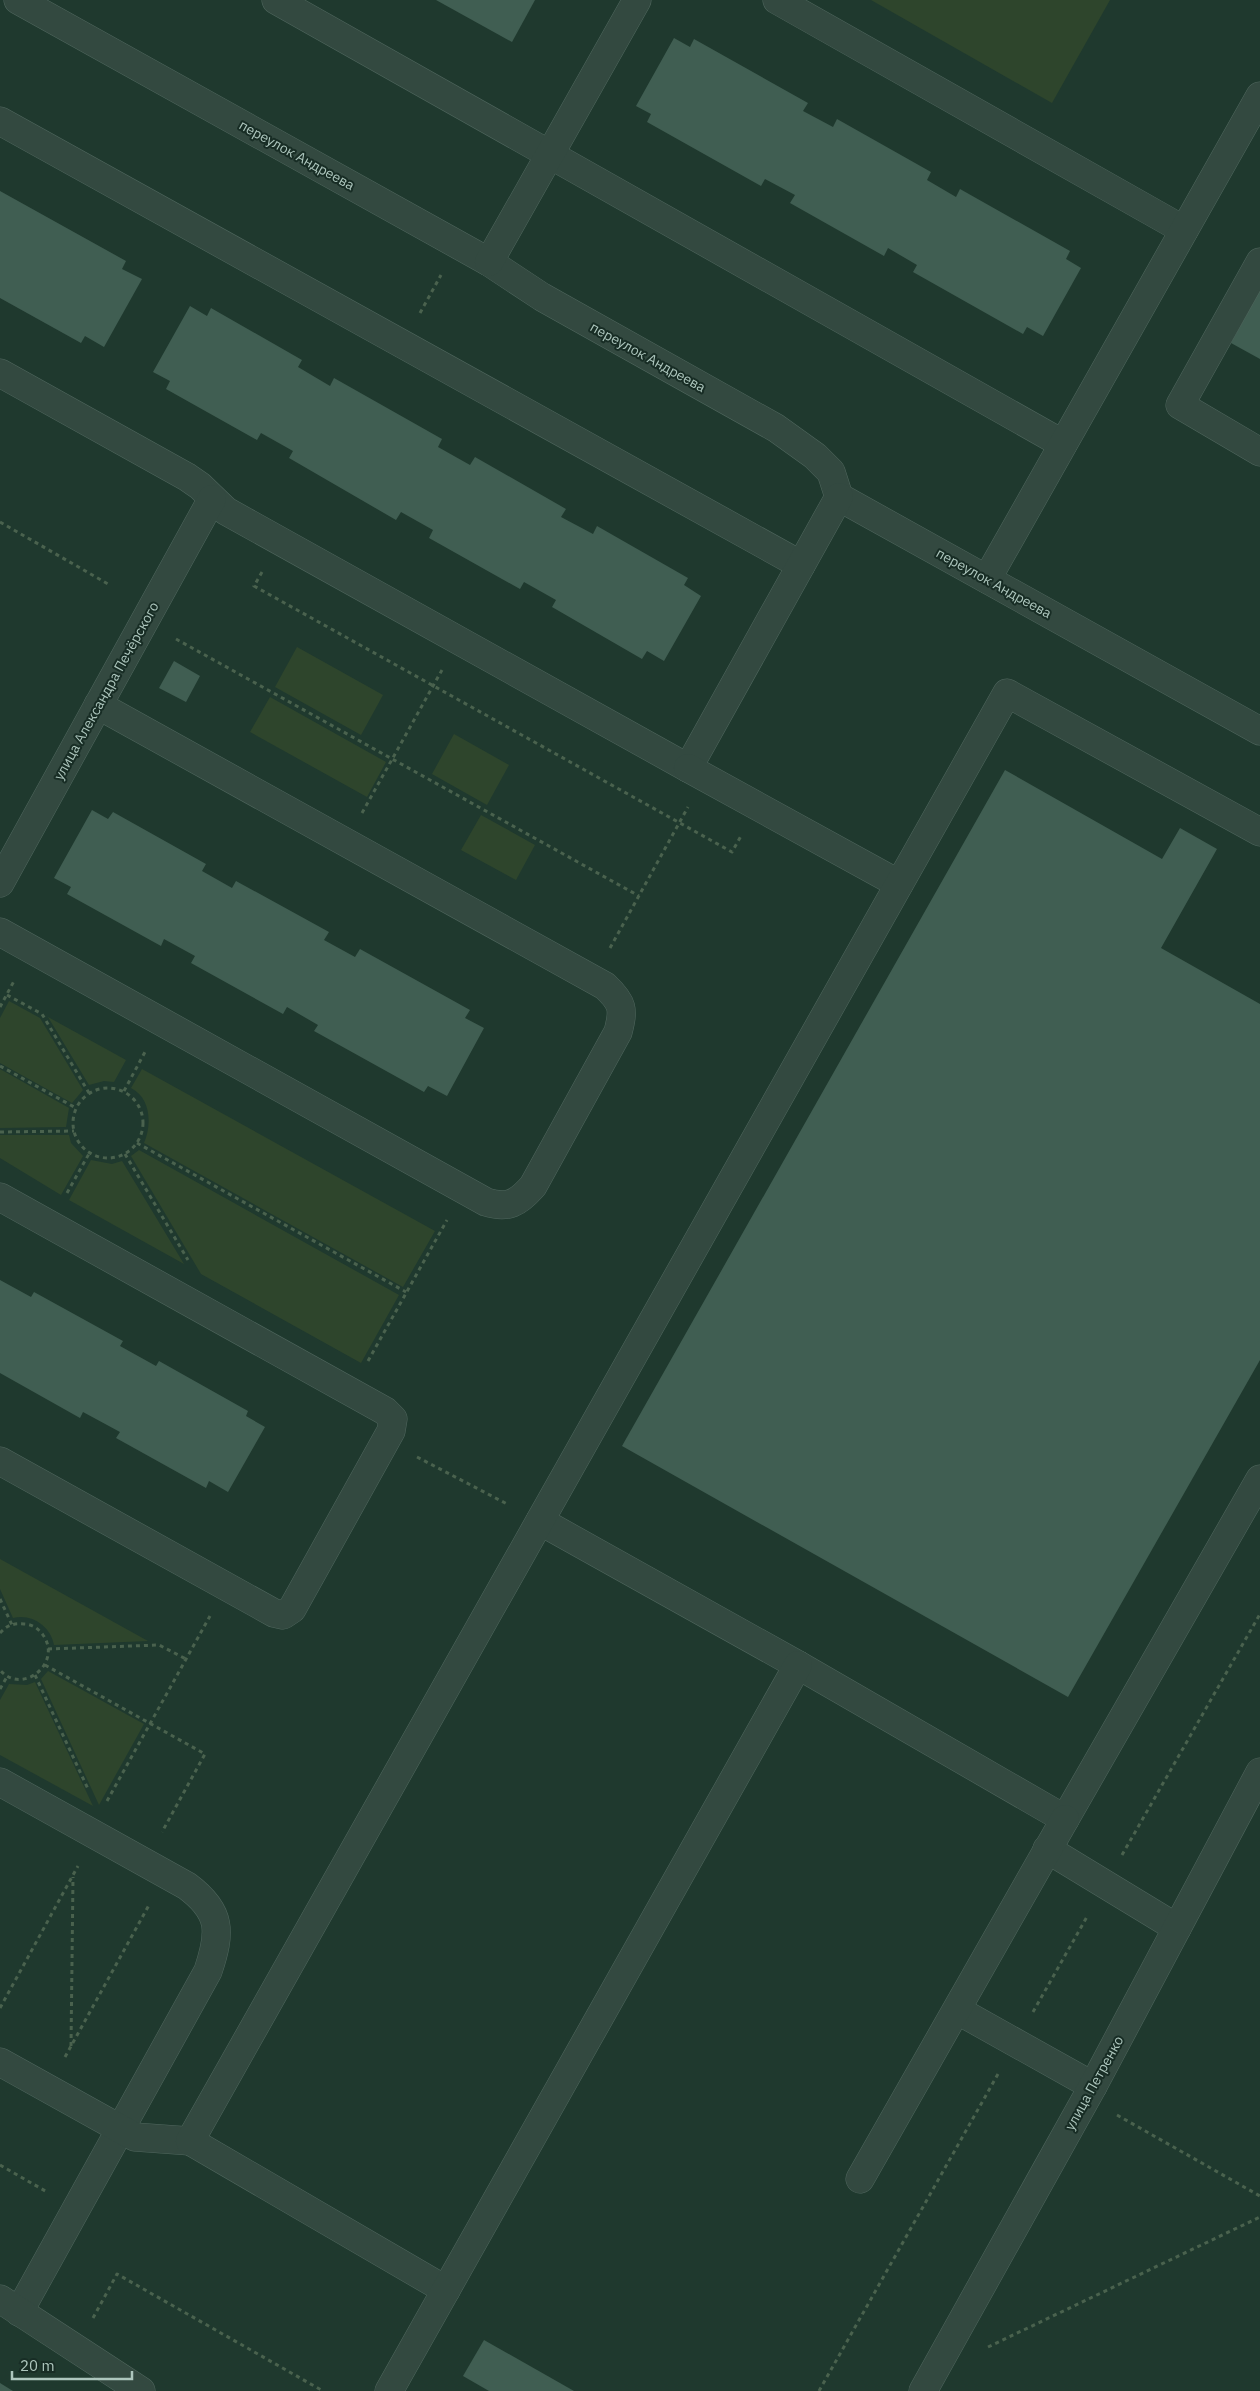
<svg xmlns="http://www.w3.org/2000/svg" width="1260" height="2391" viewBox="0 0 1260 2391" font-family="'IBM Plex Sans',sans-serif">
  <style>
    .green { fill: #2e452c }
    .building { fill: #405e52 }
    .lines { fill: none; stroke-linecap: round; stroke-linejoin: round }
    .minor-casing { stroke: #50675e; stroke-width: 29 }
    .path { stroke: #4a624e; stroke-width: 3; stroke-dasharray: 4 4; stroke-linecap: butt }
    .minor { stroke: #334940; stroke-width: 28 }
    .labels { text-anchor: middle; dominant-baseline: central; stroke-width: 4; stroke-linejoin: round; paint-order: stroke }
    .street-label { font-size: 14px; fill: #adc6bd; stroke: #182d25 }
  </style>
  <rect width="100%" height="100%" fill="#1f392e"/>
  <g class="green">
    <polygon points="871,0 1110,0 1052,103"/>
    <polygon points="297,647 383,695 361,735 275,687"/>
    <polygon points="270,697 386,762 367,797 250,732"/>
    <polygon points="454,734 509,765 487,805 432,774"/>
    <polygon points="481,815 535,845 516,880 461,850"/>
    <polygon points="9,1001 40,1018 83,1090 72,1103 0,1063 0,1018"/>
    <polygon points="48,1017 126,1060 114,1082 104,1081 89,1085"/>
    <polygon points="0,1069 69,1108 66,1127 0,1128"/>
    <path d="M142,1069L435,1231L403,1287L144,1143C152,1125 151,1098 131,1088Z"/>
    <polygon points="0,1135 69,1135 71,1143 83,1156 61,1195 0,1158"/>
    <polygon points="139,1150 399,1295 361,1363 201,1274 131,1156"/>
    <polygon points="91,1160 112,1164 122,1161 184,1264 69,1200"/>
    <path d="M0,1559L148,1641L54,1645C51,1626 31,1613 13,1618L0,1589Z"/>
    <polygon points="48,1671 144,1724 99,1805 41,1679"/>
    <polygon points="35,1682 93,1806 0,1755 0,1700 9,1684 27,1685"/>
  </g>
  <g class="building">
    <polygon points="436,0 535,0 512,42"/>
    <polygon points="674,38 690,47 694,39 808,103 803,111 833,127 837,119 931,172 927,180 956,197 960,189 1070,251 1066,259 1081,268 1043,336 1027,327 1023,334 913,272 917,265 888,248 884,256 790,203 795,195 765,179 761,186 647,122 651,114 636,106"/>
    <polygon points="0,191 126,261 122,269 142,279 104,347 85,336 81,343 0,298"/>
    <polygon points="1260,290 1260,359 1231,343"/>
    <polygon points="190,306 207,316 211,308 302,360 298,367 330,386 334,378 442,439 438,447 470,465 475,457 566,509 561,517 593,534 597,526 688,578 684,585 701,596 664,661 647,651 642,659 552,607 556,600 524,582 520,589 429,538 433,530 401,512 396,520 289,458 293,451 261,433 257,440 166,389 170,381 153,372"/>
    <polygon points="174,661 200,676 186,702 159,688"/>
    <polygon points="1005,770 1162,859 1180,828 1217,849 1161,948 1260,1004 1260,1360 1068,1697 622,1446"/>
    <polygon points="92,810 108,819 113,812 206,864 202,871 232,888 236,881 329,932 324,940 355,957 360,949 470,1010 465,1018 484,1028 447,1096 428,1086 424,1092 314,1031 318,1025 287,1007 283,1014 191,963 195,956 164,939 161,946 67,894 71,887 54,878"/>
    <polygon points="0,1280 31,1297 34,1292 123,1341 120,1346 156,1366 159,1361 248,1411 246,1416 265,1427 228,1492 209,1481 206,1488 116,1438 120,1432 83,1412 80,1418 0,1373"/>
    <polygon points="484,2340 574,2391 489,2391 463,2376"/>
    <polygon points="0,2383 13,2391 0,2391"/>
  </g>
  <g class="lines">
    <g class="minor-casing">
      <g id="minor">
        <polyline points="18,0 489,262 542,297 776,428 815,456 831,472 839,497 1260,731"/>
        <polyline points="276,0 1063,444"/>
        <polyline points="777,0 1184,230"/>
        <polyline points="0,121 801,565"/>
        <polyline points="489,262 637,0"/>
        <polyline points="1260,262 1180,405 1260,452"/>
        <polyline points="0,373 187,477 200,486 226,511 688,768 839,497"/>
        <polyline points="987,579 1260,96"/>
        <polyline points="688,768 899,884"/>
        <polyline points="0,883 212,499"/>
        <path d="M0,932L486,1202C508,1209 518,1203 533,1186L618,1032C624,1009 623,1003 605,986L98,705"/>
        <polyline points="0,1197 385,1411 393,1419 391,1431 292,1609 283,1615 274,1613 0,1461"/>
        <polyline points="540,1521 798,1665 1065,1819 1260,1479"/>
        <path d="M0,1782L187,1886C222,1912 221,1932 208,1971L19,2312"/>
        <polyline points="1047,1849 1177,1928"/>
        <polyline points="957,2010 1093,2086"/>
        <polyline points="0,2062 135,2137 190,2141"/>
        <polyline points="860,2179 1065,1819"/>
        <polyline points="446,2290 190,2141 1007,693 1260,832"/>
        <polyline points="0,2299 141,2391"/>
        <polyline points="389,2391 798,1665"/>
        <polyline points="923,2391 1093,2086 1260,1772"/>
      </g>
    </g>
    <g class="path">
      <polyline points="420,313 441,275"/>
      <polyline points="0,522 108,584"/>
      <polyline points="262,572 254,586 732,852 741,836"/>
      <polyline points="176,639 639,896"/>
      <polyline points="362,813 442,670"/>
      <polyline points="610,948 688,807"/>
      <polyline points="7,995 42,1014 89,1093"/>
      <polyline points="0,1007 14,981"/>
      <polyline points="0,1066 76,1108"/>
      <circle cx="108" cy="1123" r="35"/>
      <polyline points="124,1091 145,1052"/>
      <polyline points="0,1132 74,1131"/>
      <polyline points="137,1143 406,1292"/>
      <polyline points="125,1154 188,1260"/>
      <polyline points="67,1193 90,1152"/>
      <polyline points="368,1361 447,1220"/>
      <polyline points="417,1457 509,1505"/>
      <polyline points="0,1599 12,1625"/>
      <path d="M0,1633C7,1625 14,1623 24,1624C32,1624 39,1629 43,1635C63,1663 22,1696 0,1670"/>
      <polyline points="48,1649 159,1645 186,1659"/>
      <polyline points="45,1665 205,1754 162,1832"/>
      <polyline points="35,1675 88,1789"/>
      <polyline points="0,1689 8,1675"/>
      <polyline points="107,1801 210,1616"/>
      <polyline points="1122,1855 1260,1614"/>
      <polyline points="0,2008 78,1866"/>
      <polyline points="1033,2012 1088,1915"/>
      <polyline points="71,2046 73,1877"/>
      <polyline points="65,2057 149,1905"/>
      <polyline points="1117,2115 1260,2196"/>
      <polyline points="0,2165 47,2192"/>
      <polyline points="93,2318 117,2274 323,2391"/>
      <polyline points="988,2347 1260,2217"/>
      <polyline points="819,2391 998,2074"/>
    </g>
    <use href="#minor" class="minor"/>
  </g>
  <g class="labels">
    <g class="street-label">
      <text transform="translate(297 155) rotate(29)">переулок Андреева</text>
      <text transform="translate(648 357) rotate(29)">переулок Андреева</text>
      <text transform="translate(994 583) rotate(29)">переулок Андреева</text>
      <text transform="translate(106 691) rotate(-61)">улица Александра Печёрского</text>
      <text transform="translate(1094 2083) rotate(-61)">улица Петренко</text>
    </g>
  </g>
  <path d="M12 2371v8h120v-8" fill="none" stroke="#adc6bd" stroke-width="2.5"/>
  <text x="20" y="2371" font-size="15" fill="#adc6bd" stroke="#182d25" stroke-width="4" paint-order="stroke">20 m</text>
</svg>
